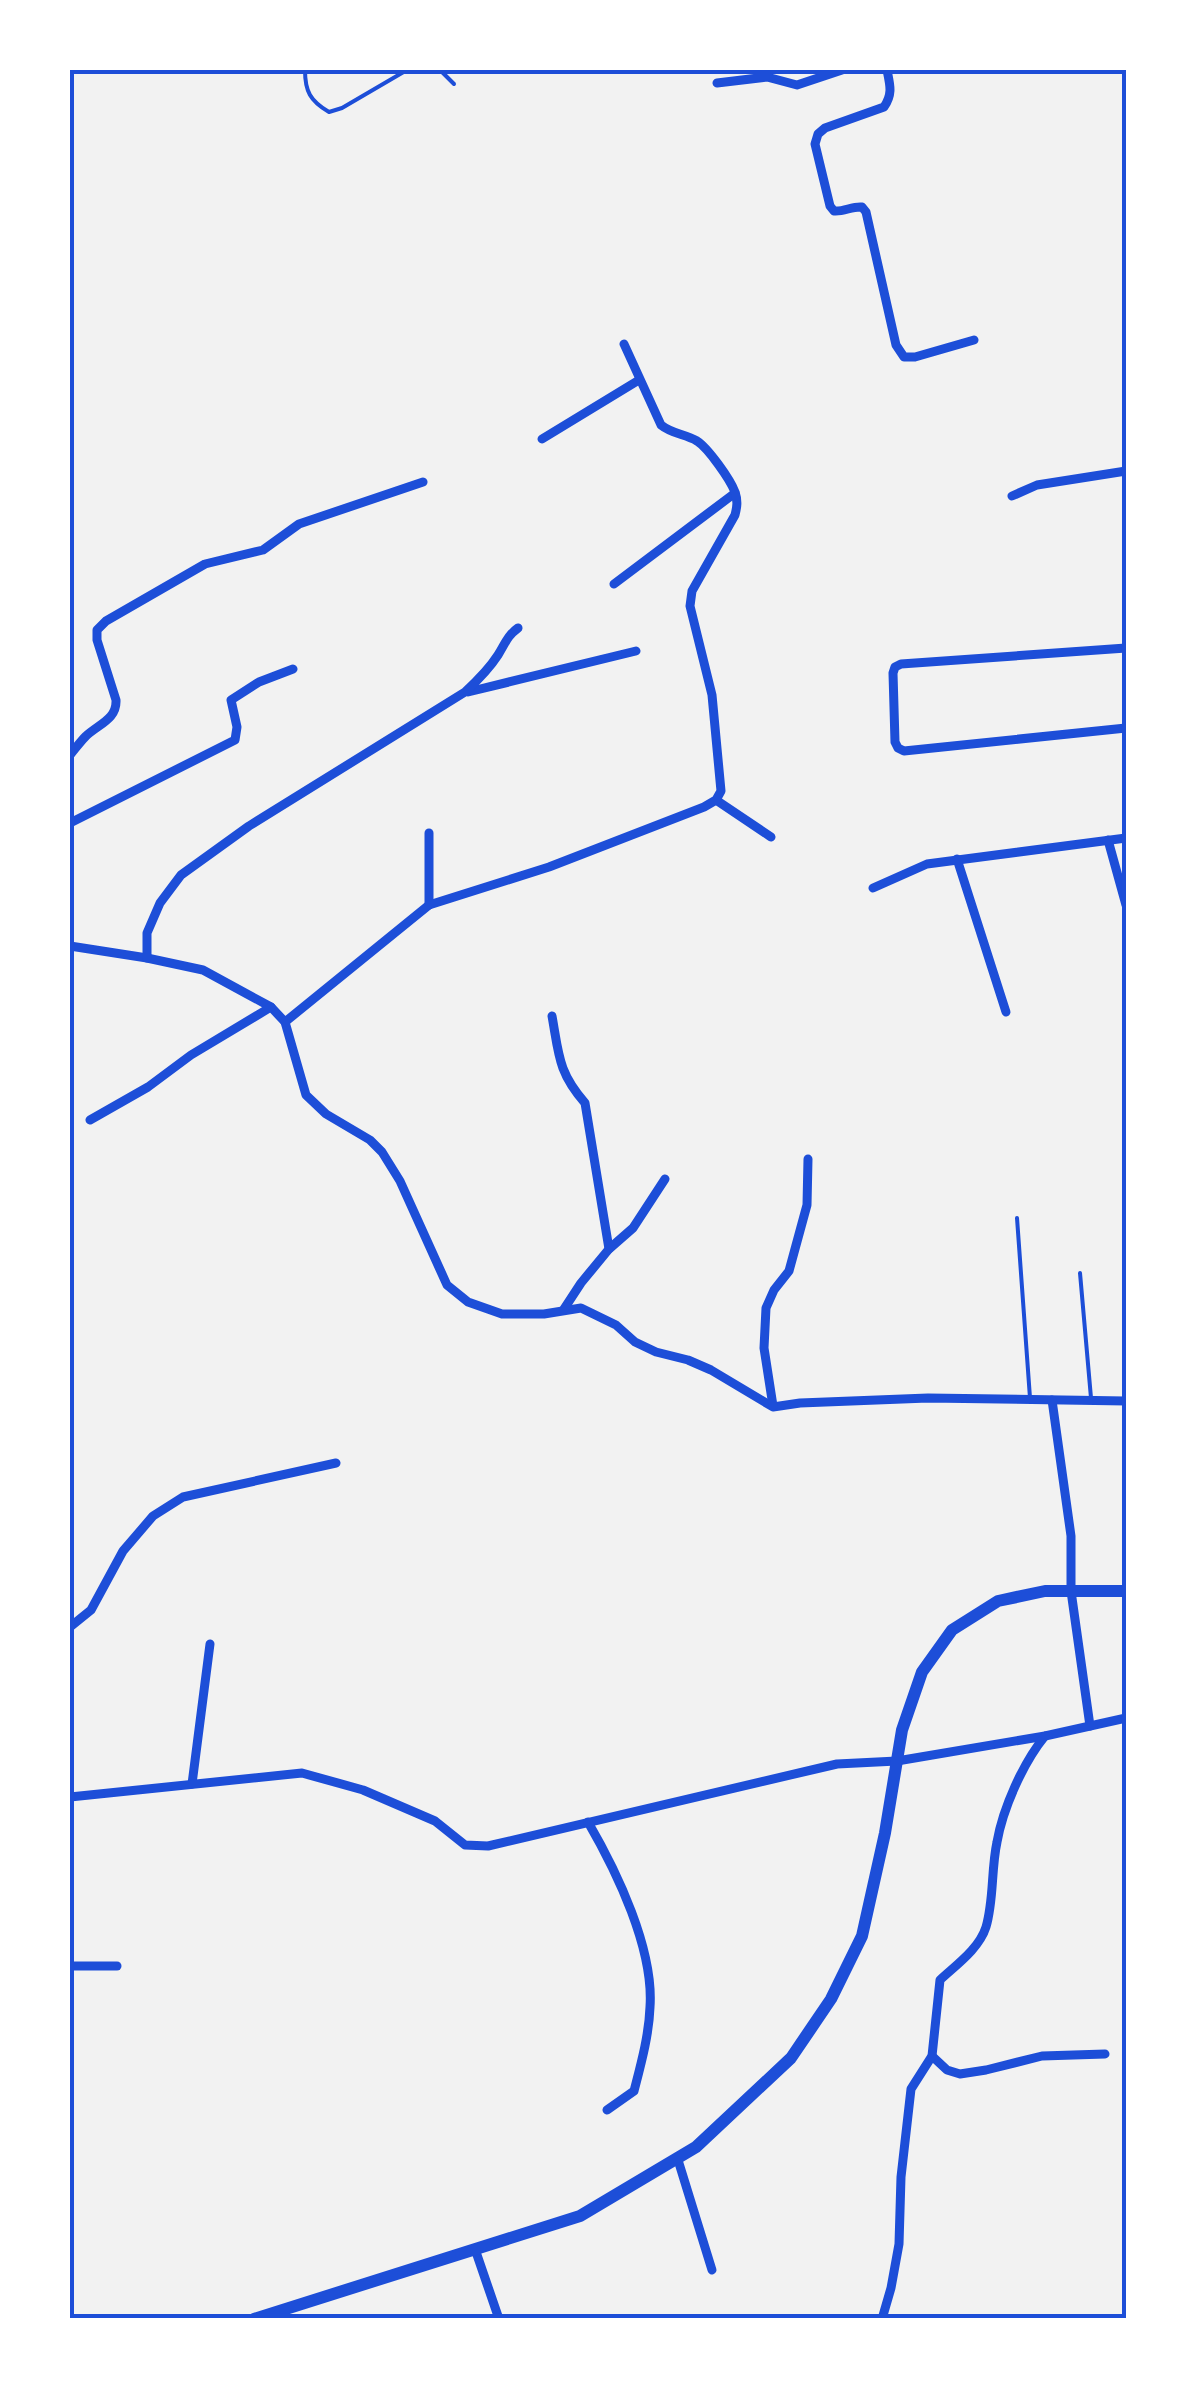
<svg xmlns="http://www.w3.org/2000/svg" width="1196" height="2389" viewBox="0 0 1196 2389" font-family="'Exo 2',sans-serif">
  <style>
    .lines { fill: none; stroke-linecap: round; stroke-linejoin: round }
    .service { stroke: #1d4ed8; stroke-width: 4 }
    .minor { stroke: #1d4ed8; stroke-width: 9 }
    .secondary { stroke: #1d4ed8; stroke-width: 12 }
    .neatline { fill: none; stroke: #1d4ed8; stroke-width: 4 }
  </style>
  <rect width="100%" height="100%" fill="#f2f2f2"/>
  <g class="lines">
    <g class="service">
      <path d="M305,70C305,91 310,101 329,112L342,108L407,70"/>
      <polyline points="440,70 454,84"/>
      <polyline points="1017,1218 1030,1398"/>
      <polyline points="1080,1273 1091,1398"/>
    </g>
    <g class="minor">
      <path d="M887,70C890,85 893,94 884,107L825,128L818,134L815,144L830,206L834,211C844,212 852,206 862,207L866,212L896,345L904,357H915L974,340"/>
      <polyline points="717,83 767,77 797,85 842,70"/>
      <polyline points="542,439 639,380"/>
      <polyline points="1012,496 1037,485 1126,471"/>
      <polyline points="614,584 735,493"/>
      <polyline points="1126,648 901,664 895,667 893,673 895,742 898,748 904,751 1126,728"/>
      <polyline points="468,692 636,651"/>
      <path d="M70,755C75,749 80,742 86,736C99,724 117,719 116,700L97,640V630L106,621L205,564L263,550L299,524L423,482"/>
      <polyline points="716,800 771,837"/>
      <polyline points="70,823 235,740 237,727 231,700 259,682 293,669"/>
      <polyline points="1108,840 1126,905"/>
      <polyline points="957,859 1006,1012"/>
      <polyline points="873,888 927,864 1126,838"/>
      <polyline points="429,905 429,833"/>
      <polyline points="70,946 147,958 203,970 271,1007 285,1022 306,1095 326,1114 370,1140 382,1152 400,1181 447,1285 468,1302 502,1314 544,1314 581,1308 616,1325 635,1342 656,1352 688,1360 711,1370 773,1407 800,1403 928,1398 1126,1401"/>
      <path d="M147,958V933L160,903L181,875L249,826L465,692C477,681 489,669 498,655C505,644 507,636 518,628"/>
      <path d="M552,1016C559,1055 558,1072 585,1103L609,1249"/>
      <path d="M285,1022L429,905L549,867L704,807L716,800L721,791L712,695L690,606L692,591L735,515C737,507 738,501 735,492C730,479 708,448 697,441C685,434 672,434 661,425L624,344"/>
      <polyline points="90,1120 148,1087 191,1055 271,1007"/>
      <polyline points="564,1309 581,1283 609,1249 633,1228 665,1179"/>
      <polyline points="1052,1400 1071,1536 1071,1591 1090,1726"/>
      <polyline points="773,1406 764,1348 766,1308 774,1290 789,1271 807,1205 808,1159"/>
      <polyline points="70,1627 91,1610 123,1551 153,1516 183,1497 336,1463"/>
      <polyline points="192,1784 210,1644"/>
      <polyline points="70,1797 302,1773 363,1790 435,1821 465,1845 488,1846 837,1764 897,1761 1045,1736 1126,1718"/>
      <path d="M588,1822C617,1872 654,1949 650,2007C649,2035 641,2064 634,2091L607,2110"/>
      <polyline points="70,1966 117,1966"/>
      <polyline points="932,2056 947,2070 960,2074 986,2070 1042,2056 1105,2054"/>
      <polyline points="678,2160 712,2270"/>
      <polyline points="475,2249 499,2319"/>
      <path d="M882,2319L891,2288L899,2244L901,2177L911,2089L932,2056L940,1980C956,1965 979,1949 986,1927C994,1900 991,1870 997,1842C1003,1808 1023,1763 1045,1736"/>
    </g>
    <polyline class="secondary" points="254,2319 580,2216 696,2147 791,2058 831,1999 862,1936 885,1833 902,1730 922,1672 952,1630 998,1601 1045,1591 1126,1591"/>
  </g>
  <rect width="1196" height="2389" fill="none" stroke="#ffffff" stroke-width="145"/>
  <rect x="72" y="72" width="1052" height="2244" class="neatline"/>
</svg>
